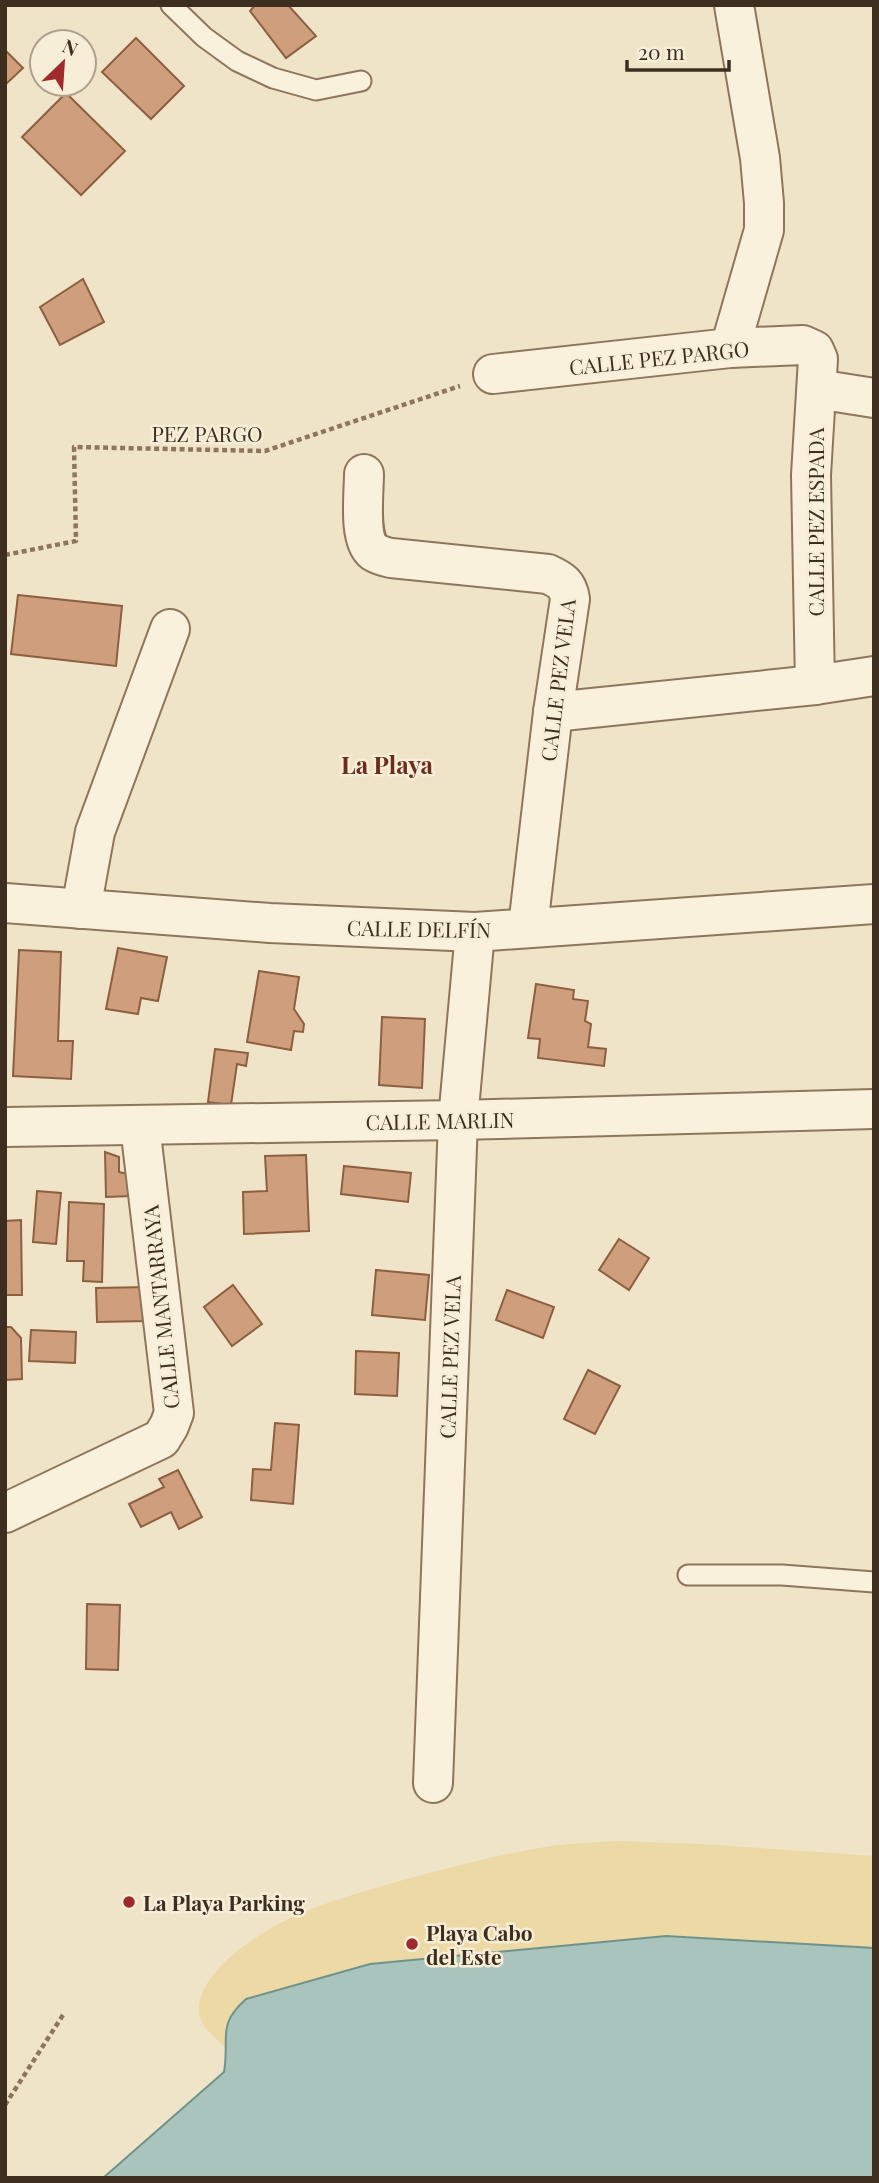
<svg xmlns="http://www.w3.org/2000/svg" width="879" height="2183" viewBox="0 0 879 2183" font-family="'Playfair Display',serif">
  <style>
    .sand { fill: #ecd9a5 }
    .water { fill: #a9c4bc; stroke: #6f938a; stroke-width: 2 }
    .building { fill: #cf9f7d; stroke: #8d5f41; stroke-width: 2 }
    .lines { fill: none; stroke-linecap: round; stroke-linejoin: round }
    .lane-casing { stroke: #8d765c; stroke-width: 23 }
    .street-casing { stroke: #8d765c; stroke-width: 42 }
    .path { stroke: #8d765c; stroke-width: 4.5; stroke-dasharray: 5 3.5; stroke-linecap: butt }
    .lane { stroke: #faf1dc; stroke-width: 19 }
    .street { stroke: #faf1dc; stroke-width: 38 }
    .poi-dot { fill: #9e2a2b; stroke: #f7eed8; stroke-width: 2.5 }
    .labels { text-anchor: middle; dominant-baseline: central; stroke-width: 5; stroke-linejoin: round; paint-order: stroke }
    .street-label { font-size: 21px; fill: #3d2e20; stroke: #f7eed8 }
    .poi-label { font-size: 21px; font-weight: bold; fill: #3d2e20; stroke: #f7eed8; text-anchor: start }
    .quarter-label { font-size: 24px; font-weight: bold; fill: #6b2e1e; stroke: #f7eed8 }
  </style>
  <rect width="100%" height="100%" fill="#f0e4c8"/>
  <path class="sand" d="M620,1841L701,1844L874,1856V1948L666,1936L370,1964L246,1999L225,2027L227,2050C218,2038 201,2029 199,2013C195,1972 263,1930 295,1916C328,1901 362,1892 396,1882C448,1868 499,1854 551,1846C574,1843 598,1842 620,1841Z"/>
  <path class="water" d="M666,1936L874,1948V2178H103L224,2072C230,2037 216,2026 246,1999L370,1964Z"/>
  <g class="building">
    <polygon points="255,5 288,5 316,36 286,58 250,11"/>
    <polygon points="136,38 184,86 151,119 102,72"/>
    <polygon points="5,50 23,68 5,85"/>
    <polygon points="66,93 125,151 81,195 22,137"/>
    <polygon points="83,279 104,322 60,345 40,307"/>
    <polygon points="18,595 122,606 116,666 11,654"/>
    <polygon points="118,948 167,957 158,1001 141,998 138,1014 106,1009"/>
    <polygon points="19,950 61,952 58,1041 73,1041 71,1079 13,1076"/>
    <polygon points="259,971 299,977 294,1009 304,1024 303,1032 294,1031 291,1050 247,1042"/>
    <polygon points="536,984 574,990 573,999 588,1001 585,1021 591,1024 588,1047 606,1049 604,1066 538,1058 540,1039 528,1038"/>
    <polygon points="382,1017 425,1019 422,1088 379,1085"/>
    <polygon points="215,1049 248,1053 246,1066 237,1064 231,1105 208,1102"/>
    <polygon points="105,1152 119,1157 119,1172 131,1175 132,1196 106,1197"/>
    <polygon points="306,1155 309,1231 244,1234 243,1192 267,1191 265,1156"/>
    <polygon points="344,1166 411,1173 408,1202 341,1194"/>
    <polygon points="37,1191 61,1193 56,1244 33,1242"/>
    <polygon points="69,1202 104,1204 102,1282 83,1281 84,1261 67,1261"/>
    <polygon points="21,1220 22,1295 5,1295 5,1221"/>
    <polygon points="619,1239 649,1258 629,1290 599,1270"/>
    <polygon points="376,1270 429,1275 425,1320 372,1315"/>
    <polygon points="233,1285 262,1324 232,1346 204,1307"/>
    <polygon points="149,1287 149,1321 97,1322 96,1288"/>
    <polygon points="507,1290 554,1307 543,1338 496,1320"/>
    <polygon points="5,1327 11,1327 21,1338 22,1379 5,1380"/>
    <polygon points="31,1330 76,1332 75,1363 29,1361"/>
    <polygon points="356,1351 399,1353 397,1396 355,1394"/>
    <polygon points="588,1370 620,1386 595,1434 564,1419"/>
    <polygon points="275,1423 299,1425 293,1504 251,1500 253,1469 271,1470"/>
    <polygon points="178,1470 202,1517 179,1529 171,1512 141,1527 129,1504 164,1487 159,1479"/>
    <polygon points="87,1604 120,1605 118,1670 86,1669"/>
  </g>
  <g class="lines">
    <g class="lane-casing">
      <g id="lane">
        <polyline points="171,5 204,37 237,61 273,78 316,90 361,81"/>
        <polyline points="688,1575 782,1575 874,1582"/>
      </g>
    </g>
    <g class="street-casing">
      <g id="street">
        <polyline points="730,348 764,230 764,203 760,158 734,5"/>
        <polyline points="493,374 730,348 803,345 814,350 818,359 811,475 815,685"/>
        <polyline points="817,389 874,398"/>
        <path d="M364,474C364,493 358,540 374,552C379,555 386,557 391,558L548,574C561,580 568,584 570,599L553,712L528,927"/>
        <polyline points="553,712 815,685 874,676"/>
        <polyline points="5,903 270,923 475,932 874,904"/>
        <polyline points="81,909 95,832 170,629"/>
        <polyline points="5,1127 458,1120 874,1109"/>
        <polyline points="5,1513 161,1439 169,1426 174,1413 140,1126"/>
        <polyline points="433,1783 458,1120 475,932"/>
      </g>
    </g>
    <g class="path">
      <polyline points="5,555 76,541 74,447 265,451 460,386"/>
      <polyline points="5,2105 63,2015"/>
    </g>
    <use href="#lane" class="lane"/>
    <use href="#street" class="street"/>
  </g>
  <g class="poi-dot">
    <circle cx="129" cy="1902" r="7"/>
    <circle cx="412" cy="1944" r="7"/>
  </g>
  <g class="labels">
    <g class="street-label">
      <text transform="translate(659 357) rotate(-6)">CALLE PEZ PARGO</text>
      <text x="207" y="433">PEZ PARGO</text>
      <text transform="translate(815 522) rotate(-90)">CALLE PEZ ESPADA</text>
      <text transform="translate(557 680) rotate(-83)">CALLE PEZ VELA</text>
      <text transform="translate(419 928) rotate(1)">CALLE DELFÍN</text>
      <text transform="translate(440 1120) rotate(-1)">CALLE MARLIN</text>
      <text transform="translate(160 1307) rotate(-96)">CALLE MANTARRAYA</text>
      <text transform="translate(449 1357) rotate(-88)">CALLE PEZ VELA</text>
    </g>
    <g class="poi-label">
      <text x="143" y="1902">La Playa Parking</text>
      <text x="426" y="1932">Playa Cabo<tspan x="426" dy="24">del Este</tspan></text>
    </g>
    <g class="quarter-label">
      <text x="387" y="764">La Playa</text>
    </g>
  </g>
  <rect width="879" height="2183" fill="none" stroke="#3d2e20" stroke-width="14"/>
  <g transform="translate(63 63) rotate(25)"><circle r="33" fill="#f7eed8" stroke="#ada18e" stroke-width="2"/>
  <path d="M0-5L12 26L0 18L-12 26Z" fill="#9e2a2b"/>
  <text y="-10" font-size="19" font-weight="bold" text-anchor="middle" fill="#3d2e20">N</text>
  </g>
  <path d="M627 60v10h102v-10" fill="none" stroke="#3d2e20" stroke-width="3.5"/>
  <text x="638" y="60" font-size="21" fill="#3d2e20" stroke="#f7eed8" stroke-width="5" paint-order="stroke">20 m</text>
</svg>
